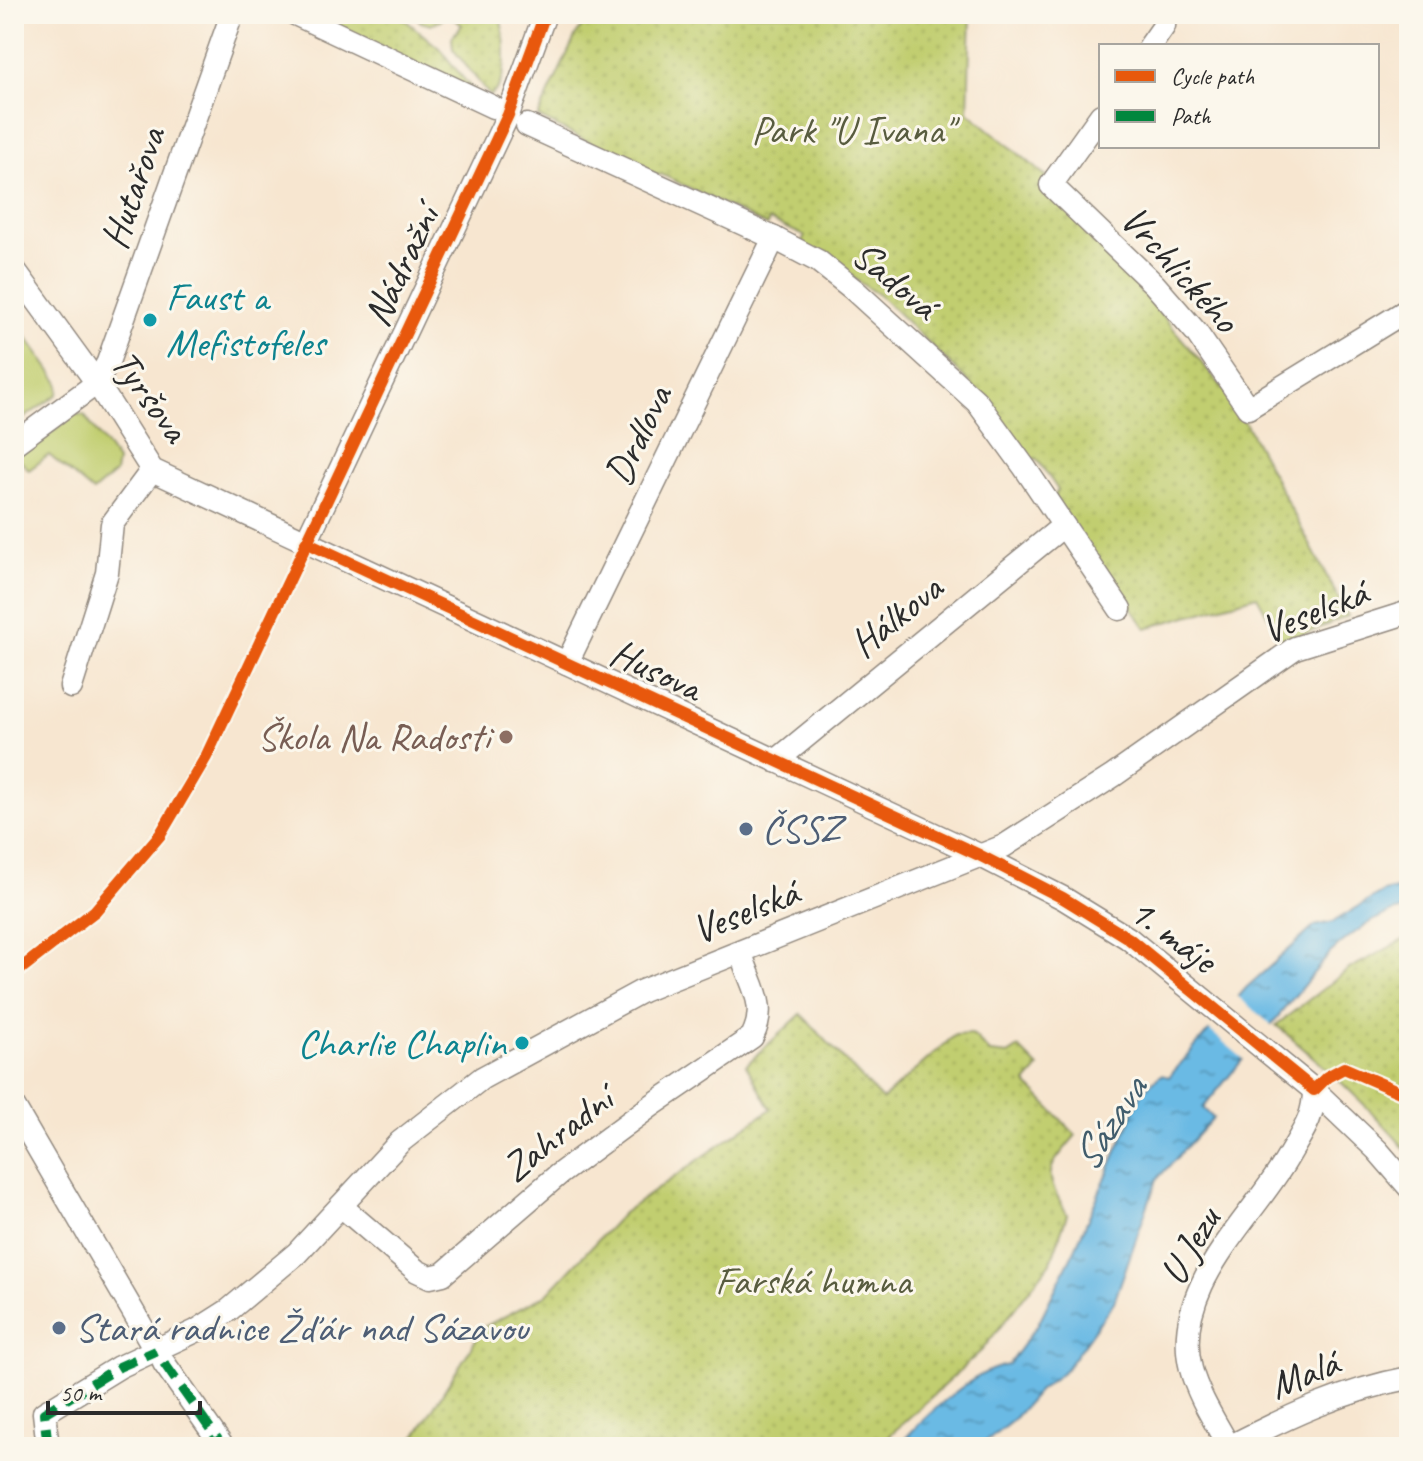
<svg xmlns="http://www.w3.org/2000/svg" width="1423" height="1461" viewBox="0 0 1423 1461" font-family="Caveat,sans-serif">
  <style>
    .grass { fill: #c1ce6f; stroke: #767c4d; stroke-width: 2 }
    .park { fill: url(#park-dots); stroke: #767c4d; stroke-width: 2 }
    .water { fill: url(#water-ripples); stroke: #4a7288; stroke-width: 2 }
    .pier { fill: #f7e6d0 }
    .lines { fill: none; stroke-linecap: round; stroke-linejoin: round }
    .minor-casing { stroke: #91887e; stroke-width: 25 }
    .minor { stroke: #fff; stroke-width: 22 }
    .quiet { stroke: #00873e; stroke-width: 10; stroke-dasharray: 20 10; stroke-linecap: butt }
    .cycleway-casing { stroke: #fbf7ec; stroke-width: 17 }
    .cycleway { stroke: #e8590c; stroke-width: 12 }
    .culture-dot { fill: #0f9aa8; stroke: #fbf7ec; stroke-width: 3 }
    .education-dot { fill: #8d6e63; stroke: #fbf7ec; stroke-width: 3 }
    .service-dot { fill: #5c6f8a; stroke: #fbf7ec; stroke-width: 3 }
    .labels { text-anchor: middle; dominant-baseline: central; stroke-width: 6; stroke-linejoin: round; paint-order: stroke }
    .park-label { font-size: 40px; fill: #585c3f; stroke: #fbf7ec }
    .street-label { font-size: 40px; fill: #2b2b2b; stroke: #fbf7ec }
    .culture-label { font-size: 40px; fill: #0d838f; stroke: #fbf7ec; text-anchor: start }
    .education-label { font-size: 40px; fill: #785e54; stroke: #fbf7ec; text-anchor: end }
    .service-label { font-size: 40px; fill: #4e5e75; stroke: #fbf7ec; text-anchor: start }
    .water-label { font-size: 42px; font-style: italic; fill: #415d6c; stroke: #fbf7ec }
  </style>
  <defs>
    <pattern id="park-dots" width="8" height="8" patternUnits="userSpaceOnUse" patternTransform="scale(2)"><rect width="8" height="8" fill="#c1ce6f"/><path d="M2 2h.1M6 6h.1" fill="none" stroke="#a6b160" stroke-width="1.8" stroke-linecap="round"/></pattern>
    <pattern id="water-ripples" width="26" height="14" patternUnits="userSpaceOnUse" patternTransform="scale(2)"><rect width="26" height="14" fill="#6abae4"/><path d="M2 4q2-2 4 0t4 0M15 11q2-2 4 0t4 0" fill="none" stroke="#5797b9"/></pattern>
  </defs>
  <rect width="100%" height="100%" fill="#fbf7ec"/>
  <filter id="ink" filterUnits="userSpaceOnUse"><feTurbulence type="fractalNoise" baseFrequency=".0125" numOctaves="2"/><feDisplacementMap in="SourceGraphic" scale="16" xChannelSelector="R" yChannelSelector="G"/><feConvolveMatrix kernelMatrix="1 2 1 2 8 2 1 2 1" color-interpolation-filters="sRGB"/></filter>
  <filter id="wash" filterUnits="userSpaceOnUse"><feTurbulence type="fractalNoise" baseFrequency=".006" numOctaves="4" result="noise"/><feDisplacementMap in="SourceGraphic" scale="32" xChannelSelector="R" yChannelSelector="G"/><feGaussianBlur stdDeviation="1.8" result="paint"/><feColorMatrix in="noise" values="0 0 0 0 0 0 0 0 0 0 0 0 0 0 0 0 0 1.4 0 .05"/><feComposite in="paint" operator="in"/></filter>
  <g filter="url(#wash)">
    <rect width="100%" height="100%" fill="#f7e6d0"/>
    <g class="grass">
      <polygon points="14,319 59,383 58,394 14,425"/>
      <polygon points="75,414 84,415 117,461 115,473 93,492 49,455 29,470 16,456 28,446 31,448"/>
    </g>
    <g class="park">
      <polygon points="307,14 398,14 439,48 475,93"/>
      <path d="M413,14H499C506,36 511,81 490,96L453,49L452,37L462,25L449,15L431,25L421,22Z"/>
      <polygon points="591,14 971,14 968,112 1047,177 1233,400 1348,616 1283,643 1257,596 1146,628 1053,498 1058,490 1036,458 1030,461 969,382 880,296 801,243 805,236 769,220 767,226 661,174 657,176 538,117 576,35"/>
      <path d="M1409,939V1154C1370,1106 1323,1065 1276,1025L1349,969L1403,940Z"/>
      <path d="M801,1014L882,1100L955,1035L972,1034L990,1053L1008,1055L1019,1048L1039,1068L1026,1083L1076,1135C1045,1172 1043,1171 1067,1214L1051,1262L982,1350L877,1447H420L412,1442L484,1327L546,1295L623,1213L771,1109L746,1065Z"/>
    </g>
    <path class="water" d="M1409,886V909C1381,910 1351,934 1330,953L1203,1108L1213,1118L1157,1179L1114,1302L1066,1369L1038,1391L1012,1421L979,1447H897C923,1419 970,1371 1008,1365L1038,1324L1076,1247L1143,1090L1161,1075L1169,1077L1246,988L1315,926L1333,922L1383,892Z"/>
    <polygon class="pier" points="1236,995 1275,1028 1246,1061 1208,1029"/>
  </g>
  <g filter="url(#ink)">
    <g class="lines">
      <g class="minor-casing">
        <g id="minor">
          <polyline points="295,14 493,107"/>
          <polyline points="1150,46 1164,26 1165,14"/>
          <polyline points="1101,115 1051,185 1154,284 1196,332 1248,408 1409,309"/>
          <polyline points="527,125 774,238 818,261 853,289 977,402 1025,468 1120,609"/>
          <polyline points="14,269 97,383 152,470 979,855 1063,898 1128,938 1314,1090 1377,1150 1409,1187"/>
          <polyline points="14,444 97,383 108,362 232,14"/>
          <polyline points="306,542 508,115 545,14"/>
          <polyline points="567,663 774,238"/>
          <polyline points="71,687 107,573 112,524 152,470"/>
          <polyline points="776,761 1063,526"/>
          <path d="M1314,1090C1314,1119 1302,1132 1288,1157C1251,1221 1170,1287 1191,1369C1198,1396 1216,1423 1229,1447C1287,1417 1344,1390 1409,1378"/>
          <polyline points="14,1107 156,1351"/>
          <path d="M341,1206L417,1271L430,1277L443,1274L558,1175L651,1106L752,1037C769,1004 750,985 741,953"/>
          <polyline points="164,1363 223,1447"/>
          <polyline points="48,1447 44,1413 119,1367 196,1331 229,1310 297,1253 400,1142 482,1078 642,991 1004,846 1113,776 1295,648 1409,612"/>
        </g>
      </g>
      <use href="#minor" class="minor"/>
      <g class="quiet">
        <polyline points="164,1363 223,1447"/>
        <polyline points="48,1447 44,1413 119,1367 156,1351"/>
        <polyline points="202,1447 216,1439"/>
      </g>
      <g class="cycleway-casing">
        <g id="cycleway">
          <polyline points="306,542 979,855 1063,898 1128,938 1314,1090 1327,1077 1344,1068 1409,1096"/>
          <polyline points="14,974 95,911 160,835 206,757 508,115 545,14"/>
        </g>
      </g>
      <use href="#cycleway" class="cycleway"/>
    </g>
  </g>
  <g class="culture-dot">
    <circle cx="150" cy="320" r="8"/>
    <circle cx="522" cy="1043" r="8"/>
  </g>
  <circle class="education-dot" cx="506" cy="737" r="8"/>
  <g class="service-dot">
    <circle cx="746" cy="829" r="8"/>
    <circle cx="59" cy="1328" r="8"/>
  </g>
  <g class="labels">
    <g class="park-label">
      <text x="852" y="130">Park "U Ivana"</text>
      <text x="813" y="1281">Farská humna</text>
    </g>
    <g class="street-label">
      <text transform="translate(133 188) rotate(-71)">Hutařova</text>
      <text transform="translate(401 266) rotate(-65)">Nádražní</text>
      <text transform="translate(1180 269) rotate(48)">Vrchlického</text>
      <text transform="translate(895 280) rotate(40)">Sadová</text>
      <text transform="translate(150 396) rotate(54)">Tyršova</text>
      <text transform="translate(638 435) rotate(-64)">Drdlova</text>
      <text transform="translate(1314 611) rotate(-22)">Veselská</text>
      <text transform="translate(896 616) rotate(-39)">Hálkova</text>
      <text transform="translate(656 670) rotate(25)">Husova</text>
      <text transform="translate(745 911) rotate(-22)">Veselská</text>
      <text transform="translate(1173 935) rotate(37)">1. máje</text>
      <text transform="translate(557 1134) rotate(-38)">Zahradní</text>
      <text transform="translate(1190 1246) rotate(-60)">U Jezu</text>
      <text transform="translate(1304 1374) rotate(-22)">Malá</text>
    </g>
    <g class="culture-label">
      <text x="166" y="297">Faust a<tspan x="166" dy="46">Mefistofeles</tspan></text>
      <text x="506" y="1043" text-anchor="end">Charlie Chaplin</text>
    </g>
    <g class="education-label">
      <text x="490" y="737">Škola Na Radosti</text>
    </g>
    <g class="service-label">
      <text x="762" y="829">ČSSZ</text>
      <text x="75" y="1328">Stará radnice Žďár nad Sázavou</text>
    </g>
    <g class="water-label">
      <text transform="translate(1109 1124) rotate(-57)">Sázava</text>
    </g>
  </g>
  <rect width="1423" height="1461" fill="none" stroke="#fbf7ec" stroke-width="48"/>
  <rect x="1099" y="44" width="280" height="104" fill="#fbf7ec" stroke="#a8a59f" stroke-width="2"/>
  <rect x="1115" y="70" width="40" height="12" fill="#e8590c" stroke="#a8a59f" stroke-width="2"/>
  <text x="1171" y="84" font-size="24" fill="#2b2b2b">Cycle path</text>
  <rect x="1115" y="110" width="40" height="12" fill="#00873e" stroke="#a8a59f" stroke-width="2"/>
  <text x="1171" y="124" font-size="24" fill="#2b2b2b">Path</text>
  <path d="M48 1401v12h152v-12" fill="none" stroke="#2b2b2b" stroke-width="4"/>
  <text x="60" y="1401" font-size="24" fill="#2b2b2b" stroke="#fbf7ec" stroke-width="6" paint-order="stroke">50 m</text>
</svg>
